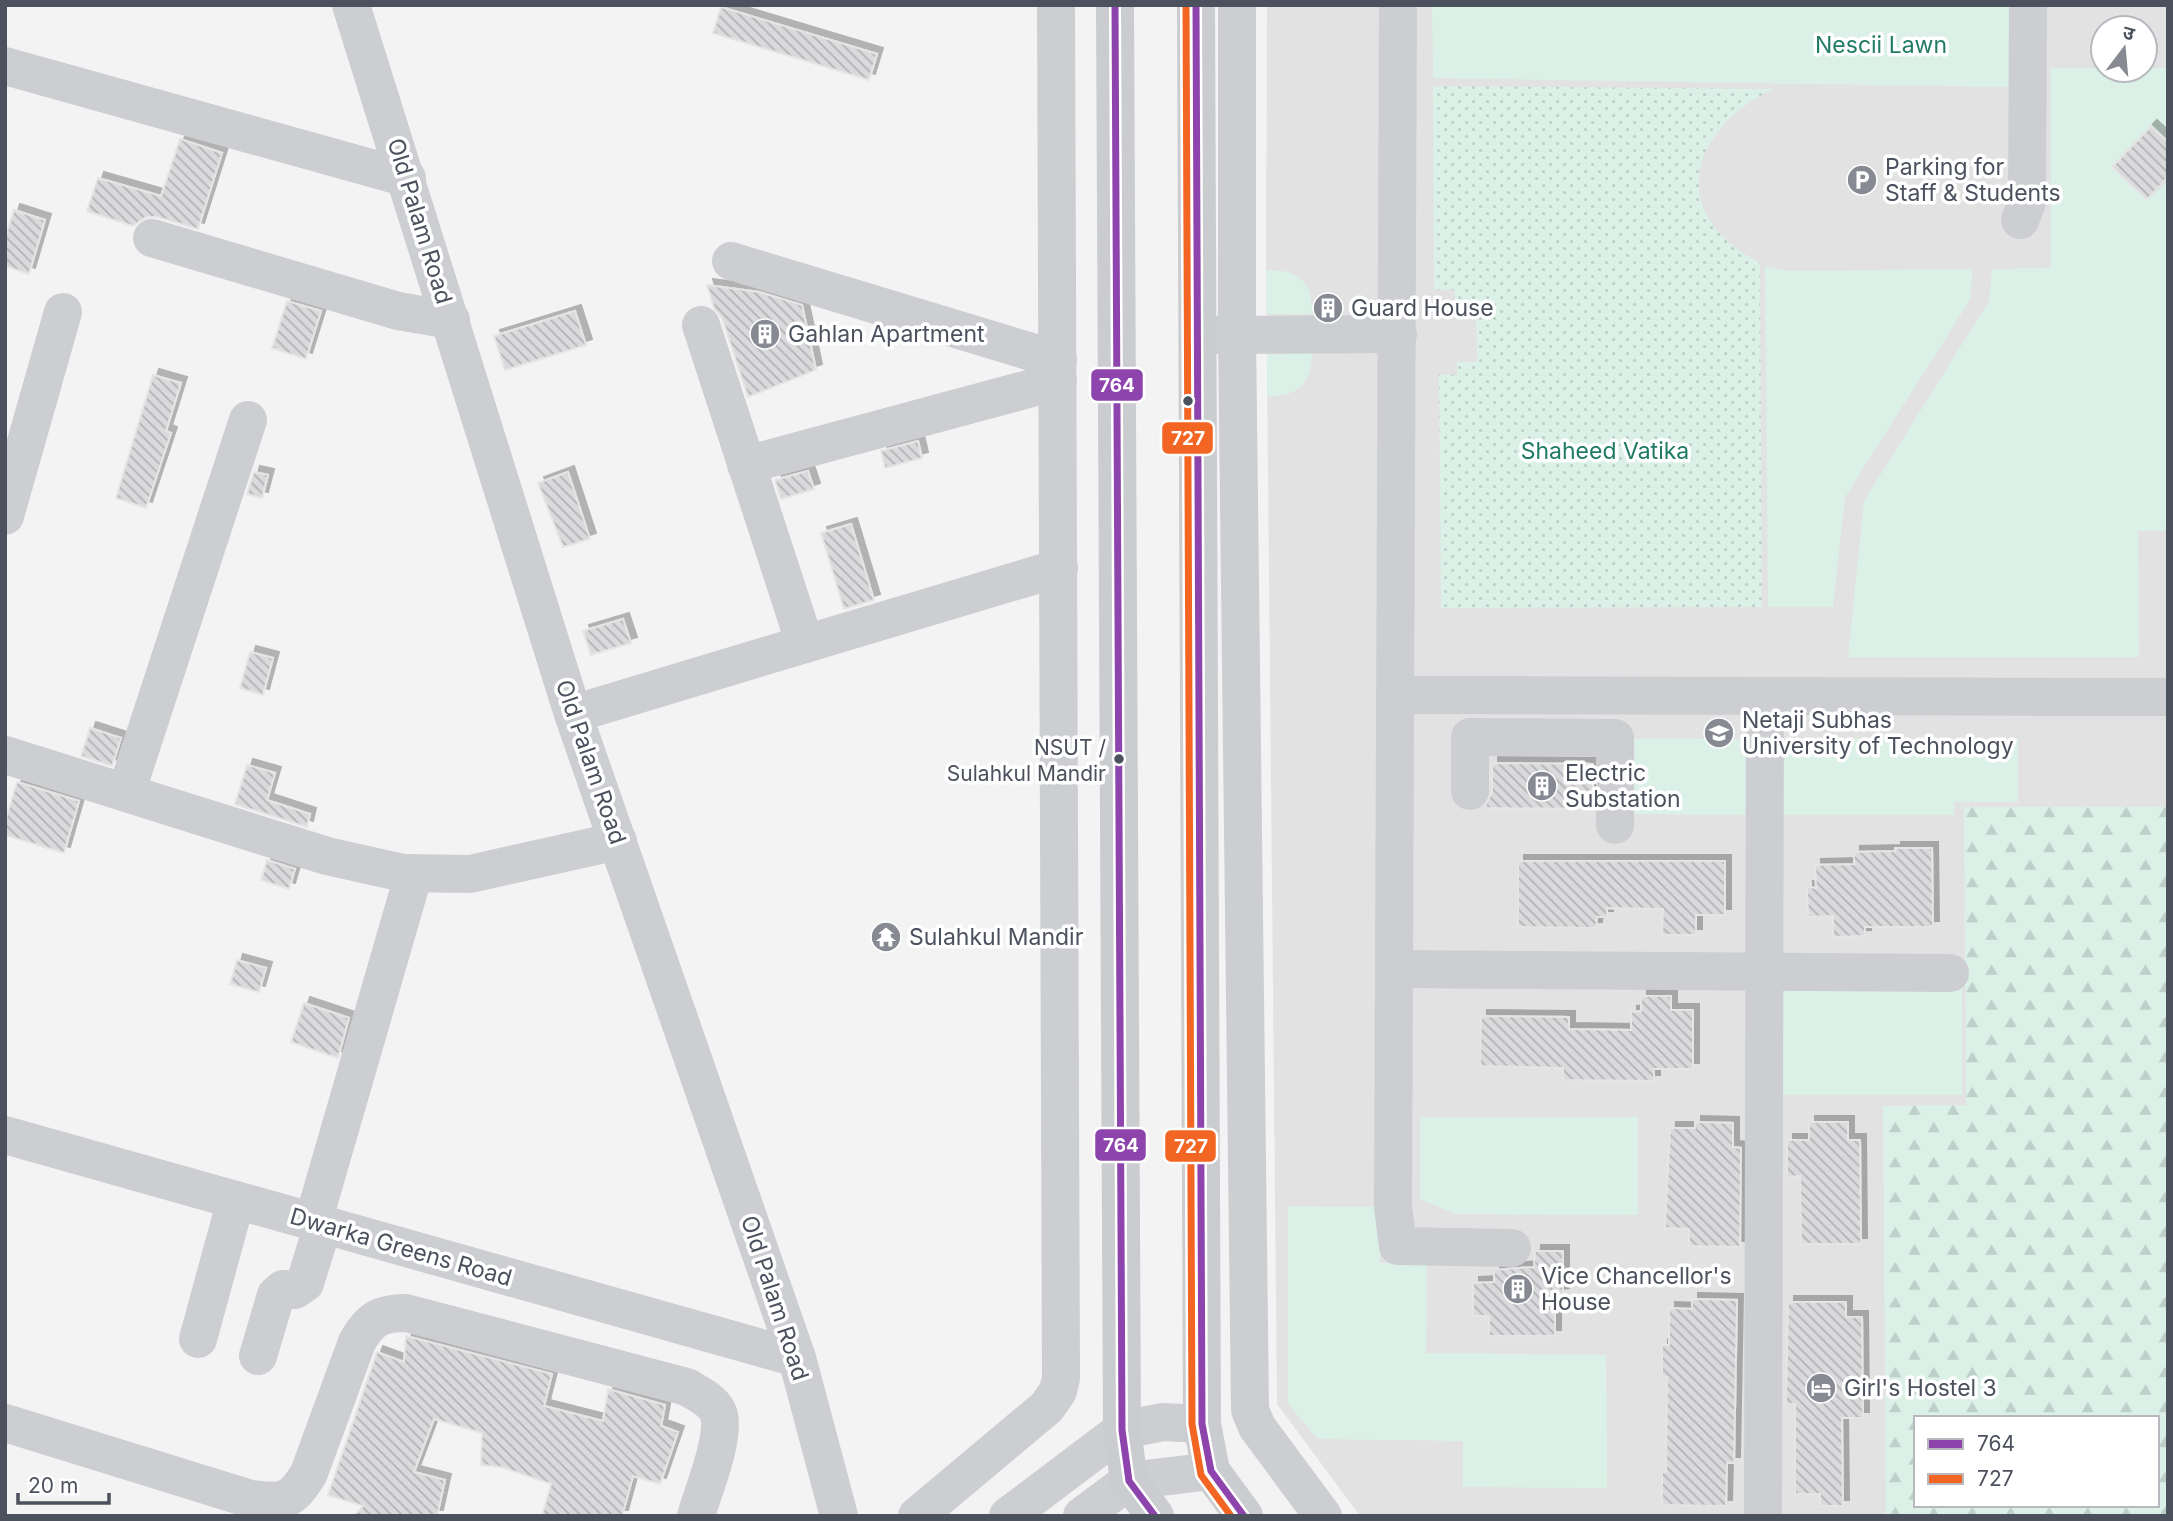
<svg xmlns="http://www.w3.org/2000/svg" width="2173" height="1521" viewBox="0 0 2173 1521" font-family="Inter,'Noto Sans Devanagari',sans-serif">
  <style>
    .education { fill: #e2e2e3; fill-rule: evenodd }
    .green { fill: #dbf0e7 }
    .forest { fill: url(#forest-firs); fill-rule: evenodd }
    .garden { fill: url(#garden-dots) }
    .building { fill: url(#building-back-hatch); stroke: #e5e5e6; stroke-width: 2; filter: url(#shadow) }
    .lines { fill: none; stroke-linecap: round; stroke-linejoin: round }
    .minor { stroke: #cdced1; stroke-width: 38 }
    .major { stroke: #cacccf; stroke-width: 38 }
    .bus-1-casing { stroke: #fff; stroke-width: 12 }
    .bus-2-casing { stroke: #fff; stroke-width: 12 }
    .bus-1 { stroke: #8e44ad; stroke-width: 7 }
    .bus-2 { stroke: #f26522; stroke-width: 7 }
    .bus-dot { fill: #4c515e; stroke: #fff; stroke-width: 2.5 }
    .labels { text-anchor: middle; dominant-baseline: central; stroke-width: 7; stroke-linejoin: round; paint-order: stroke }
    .bus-label { font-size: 21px; fill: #4c515e; stroke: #fff; text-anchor: end }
    .park-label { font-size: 23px; fill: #217b64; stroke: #fff }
    .poi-label { font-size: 23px; fill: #4c515e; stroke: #fff; text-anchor: start }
    .street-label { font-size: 23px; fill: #4c515e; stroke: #fff }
    .line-badge { stroke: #fff; stroke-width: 2.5 }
    .badge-label { font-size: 19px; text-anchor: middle; font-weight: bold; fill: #fff }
  </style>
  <defs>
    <pattern id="forest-firs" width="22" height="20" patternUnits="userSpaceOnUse" patternTransform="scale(1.75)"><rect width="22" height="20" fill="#dbf0e7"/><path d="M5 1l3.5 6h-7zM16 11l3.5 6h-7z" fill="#bed0c9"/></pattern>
    <pattern id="garden-dots" width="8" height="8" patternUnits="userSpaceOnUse" patternTransform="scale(1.75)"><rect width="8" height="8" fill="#dbf0e7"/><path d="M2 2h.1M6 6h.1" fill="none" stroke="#bed0c9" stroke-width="1.8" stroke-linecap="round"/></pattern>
    <pattern id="building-back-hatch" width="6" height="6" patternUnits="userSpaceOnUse" patternTransform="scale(1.75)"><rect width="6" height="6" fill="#dadadc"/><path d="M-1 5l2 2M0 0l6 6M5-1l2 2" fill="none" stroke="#b3b3b6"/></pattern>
    <filter id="shadow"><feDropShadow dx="6" dy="-6" stdDeviation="0" flood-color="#0004"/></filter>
  </defs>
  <rect width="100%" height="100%" fill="#f4f3f3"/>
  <path class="education" d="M1267,5H2168V1516H1360L1277,1404L1266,264ZM2103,28H2145V70H2103ZM1916,1418H2157V1505H1916Z"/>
  <g class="green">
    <polygon points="1432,5 2011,5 2010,87 1433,78"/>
    <polygon points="2051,68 2168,68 2168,531 2138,531 2139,657 1848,657 1864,501 1989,301 1992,269 2051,268"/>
    <polygon points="1765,266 1787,271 1973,269 1970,300 1845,497 1833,607 1768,607"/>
    <path d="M1266,270C1299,270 1312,280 1312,314H1267Z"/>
    <path d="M1312,353C1312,383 1298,397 1267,396V354Z"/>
    <polygon points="1625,739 1748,739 1748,815 1625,814"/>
    <polygon points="1779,739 2018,739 2018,802 1954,802 1954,815 1779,815"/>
    <polygon points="1777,986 1962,987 1962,1095 1777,1095"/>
    <polygon points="1420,1117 1638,1117 1638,1215 1456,1214 1420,1199"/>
    <polygon points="1288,1206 1380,1207 1380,1263 1427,1263 1426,1353 1606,1355 1607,1488 1463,1487 1463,1441 1318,1439 1288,1404"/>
  </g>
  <path class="forest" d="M1964,807H2168V1516H1886L1883,1106L1966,1105ZM1916,1418H2157V1505H1916Z"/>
  <path class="garden" d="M1433,86L1773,89C1687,131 1667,215 1760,263L1762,607L1441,608L1439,374L1457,375V362H1477L1476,302L1455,301L1454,290H1434Z"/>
  <g class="building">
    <polygon points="721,7 877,54 869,80 713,33"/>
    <polygon points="2151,126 2168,142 2168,177 2147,200 2112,167"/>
    <polygon points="180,139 222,153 198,229 158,217 146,217 133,226 87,211 98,178 161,196"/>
    <polygon points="14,210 45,220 29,274 5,266 5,238"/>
    <polygon points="707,285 759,292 802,305 816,370 748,397 722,318 714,308"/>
    <polygon points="287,301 321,311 306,359 272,348"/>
    <polygon points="575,311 586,345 505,370 494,336"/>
    <polygon points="153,375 181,383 166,431 171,433 146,508 116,498"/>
    <polygon points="918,441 922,458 885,468 881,451"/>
    <polygon points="808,471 814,489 781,499 775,480"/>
    <polygon points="254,472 268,475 262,498 247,494"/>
    <polygon points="568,472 590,539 563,547 538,483"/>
    <polygon points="851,524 874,600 844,609 821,533"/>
    <polygon points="623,619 631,643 591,655 583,631"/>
    <polygon points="250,652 273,658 263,695 240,688"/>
    <polygon points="90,728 121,738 112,766 81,756"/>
    <polygon points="1492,763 1593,764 1593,809 1484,808 1492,792"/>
    <polygon points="247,765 275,773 267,800 310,814 307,827 235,804"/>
    <polygon points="17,782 79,801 64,853 5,835 5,822"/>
    <polygon points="1895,848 1932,848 1933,927 1865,927 1865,936 1833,937 1833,916 1808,917 1807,887 1816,888 1815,865 1854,864 1854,852 1895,851"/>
    <polygon points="267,860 295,869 289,889 261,880"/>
    <polygon points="1518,861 1725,861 1725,915 1696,915 1696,935 1662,935 1663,909 1607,908 1607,917 1597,917 1596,928 1518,927"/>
    <polygon points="237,960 266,968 259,992 230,984"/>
    <polygon points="1641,996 1671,996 1671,1010 1693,1010 1693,1069 1654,1069 1654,1081 1563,1080 1563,1068 1480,1066 1481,1016 1569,1017 1569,1029 1631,1030 1631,1012 1641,1011"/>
    <polygon points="304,1003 349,1018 338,1058 291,1042"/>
    <polygon points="1695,1122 1733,1123 1733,1147 1741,1148 1740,1247 1689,1246 1689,1229 1665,1228 1670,1128 1695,1128"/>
    <polygon points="1809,1122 1848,1122 1848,1140 1860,1140 1861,1244 1801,1244 1800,1176 1787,1177 1787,1140 1809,1140"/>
    <polygon points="1535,1251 1563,1251 1563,1294 1555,1295 1555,1336 1489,1336 1489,1316 1473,1316 1473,1283 1494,1282 1494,1270 1534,1267"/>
    <polygon points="1692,1299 1737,1300 1734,1463 1727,1463 1726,1506 1662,1505 1662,1472 1666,1472 1667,1377 1662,1377 1662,1345 1669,1345 1669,1308 1692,1309"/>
    <polygon points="1788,1302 1846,1302 1846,1317 1862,1317 1863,1418 1842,1418 1843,1506 1820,1506 1820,1494 1795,1494 1795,1404 1786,1404"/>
    <polygon points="406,1336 552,1374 544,1406 603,1421 608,1389 665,1405 661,1426 678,1432 660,1484 633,1476 622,1516 542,1516 551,1484 501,1467 481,1465 482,1433 434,1419 414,1472 445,1480 437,1516 354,1516 363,1506 328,1495 377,1352 404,1362"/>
  </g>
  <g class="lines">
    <g class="minor">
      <polyline points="351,5 573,714 797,1358 839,1516"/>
      <polyline points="1237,5 1237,334 1250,1410 1257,1427 1323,1516"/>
      <polyline points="1398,5 1393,1207 1398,1246 1512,1248"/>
      <polyline points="5,66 407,178"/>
      <polyline points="2020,220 2027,202 2028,5"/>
      <polyline points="152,238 398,311 451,320"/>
      <polyline points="731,261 1058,360"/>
      <polyline points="1211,335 1398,334"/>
      <polyline points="746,465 1058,381"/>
      <polyline points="5,516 63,312"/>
      <polyline points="805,644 1059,568"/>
      <polyline points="1396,695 2168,697"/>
      <polyline points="573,714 805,644 701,325"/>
      <polyline points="5,755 327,856 403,873 470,874 618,841"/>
      <polyline points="1470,791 1470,737 1615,738 1615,825"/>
      <polyline points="126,793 248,420"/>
      <polyline points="1395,969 1950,973"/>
      <polyline points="5,1135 797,1358"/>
      <polyline points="313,1222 414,873"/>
      <polyline points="198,1339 236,1200"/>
      <polyline points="258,1356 276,1295 283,1289 295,1290 305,1283 323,1225"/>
      <path d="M5,1423L251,1499C283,1503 292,1502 309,1473L357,1342C370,1319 380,1313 406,1313L687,1387C698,1394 715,1401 719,1415C725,1439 703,1491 696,1516"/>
      <polyline points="917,1516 1047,1407 1058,1391 1061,1378 1056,5"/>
      <polyline points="1008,1516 1122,1430 1163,1422 1202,1424"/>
      <polyline points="1082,1516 1129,1481 1211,1471"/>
      <polyline points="1763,1516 1765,697"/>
    </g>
    <g class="major">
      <polyline points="1115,5 1122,1430 1129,1481 1155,1516"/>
      <polyline points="1196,5 1202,1424 1211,1471 1244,1516"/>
    </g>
    <g class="bus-1-casing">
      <g id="bus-1">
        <polyline points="1115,5 1122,1430 1129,1481 1155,1516"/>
        <polyline points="1196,5 1202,1424 1211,1471 1244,1516"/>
      </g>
    </g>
    <g class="bus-2-casing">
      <polyline id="bus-2" points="1186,5 1192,1424 1201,1475 1231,1516"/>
    </g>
    <use href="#bus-1" class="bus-1"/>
    <use href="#bus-2" class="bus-2"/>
  </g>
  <defs>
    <g id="parking-disc" transform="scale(1.575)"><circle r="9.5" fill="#878a92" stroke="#fff"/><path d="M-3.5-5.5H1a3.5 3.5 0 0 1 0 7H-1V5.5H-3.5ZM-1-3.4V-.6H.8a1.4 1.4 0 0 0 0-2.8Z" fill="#fff"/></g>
    <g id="building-disc" transform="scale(1.575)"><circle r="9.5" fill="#878a92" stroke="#fff"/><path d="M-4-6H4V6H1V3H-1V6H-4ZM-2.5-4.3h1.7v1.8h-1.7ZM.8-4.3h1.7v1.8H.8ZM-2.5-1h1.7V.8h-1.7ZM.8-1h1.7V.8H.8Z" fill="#fff"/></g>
    <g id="university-disc" transform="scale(1.575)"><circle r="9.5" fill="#878a92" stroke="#fff"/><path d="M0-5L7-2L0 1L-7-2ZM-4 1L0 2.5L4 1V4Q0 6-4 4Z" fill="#fff"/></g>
    <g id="temple-disc" transform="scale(1.575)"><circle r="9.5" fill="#878a92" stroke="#fff"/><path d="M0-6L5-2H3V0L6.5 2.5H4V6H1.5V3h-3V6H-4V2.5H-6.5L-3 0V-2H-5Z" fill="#fff"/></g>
    <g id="hotel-disc" transform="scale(1.575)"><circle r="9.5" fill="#878a92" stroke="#fff"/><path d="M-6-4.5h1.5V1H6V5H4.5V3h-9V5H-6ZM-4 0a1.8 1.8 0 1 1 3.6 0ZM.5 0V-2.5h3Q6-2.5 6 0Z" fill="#fff"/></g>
  </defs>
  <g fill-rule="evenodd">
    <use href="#parking-disc" x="1862" y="180"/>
    <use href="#building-disc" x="1328" y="308"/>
    <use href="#building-disc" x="765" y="334"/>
    <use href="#university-disc" x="1719" y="733"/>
    <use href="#building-disc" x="1542" y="786"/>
    <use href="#temple-disc" x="886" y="937"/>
    <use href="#building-disc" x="1518" y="1289"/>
    <use href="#hotel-disc" x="1821" y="1388"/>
  </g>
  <g class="bus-dot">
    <circle cx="1188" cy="401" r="6"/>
    <circle cx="1119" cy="759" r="6"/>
  </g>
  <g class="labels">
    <g class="bus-label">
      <text x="1106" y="747">NSUT /<tspan x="1106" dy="26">Sulahkul Mandir</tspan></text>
    </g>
    <g class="park-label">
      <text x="1881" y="45">Nescii Lawn</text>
      <text x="1605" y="451">Shaheed Vatika</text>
    </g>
    <g class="poi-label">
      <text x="1885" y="167">Parking for<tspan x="1885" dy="26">Staff &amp; Students</tspan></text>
      <text x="1351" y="308">Guard House</text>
      <text x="788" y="334">Gahlan Apartment</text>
      <text x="1742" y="720">Netaji Subhas<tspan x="1742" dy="26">University of Technology</tspan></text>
      <text x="1565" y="773">Electric<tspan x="1565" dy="26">Substation</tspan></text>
      <text x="909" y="937">Sulahkul Mandir</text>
      <text x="1541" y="1276">Vice Chancellor's<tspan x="1541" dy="26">House</tspan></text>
      <text x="1844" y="1388">Girl's Hostel 3</text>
    </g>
    <g class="street-label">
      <text transform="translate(420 221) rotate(73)">Old Palam Road</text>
      <text transform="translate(591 762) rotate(71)">Old Palam Road</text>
      <text transform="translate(401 1247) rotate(16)">Dwarka Greens Road</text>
      <text transform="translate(775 1298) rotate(72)">Old Palam Road</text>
    </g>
  </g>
  <g class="line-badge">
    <rect x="1090" y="368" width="54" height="34" rx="7" fill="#8e44ad"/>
    <rect x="1161" y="421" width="53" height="34" rx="7" fill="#f26522"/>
    <rect x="1094" y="1128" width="53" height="34" rx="7" fill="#8e44ad"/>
    <rect x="1164" y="1129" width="53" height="34" rx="7" fill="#f26522"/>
  </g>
  <g class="badge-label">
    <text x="1117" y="392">764</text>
    <text x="1188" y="445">727</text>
    <text x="1121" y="1152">764</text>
    <text x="1191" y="1153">727</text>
  </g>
  <rect width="2173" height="1521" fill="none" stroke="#4c515e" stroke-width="14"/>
  <rect x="1914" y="1416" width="245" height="91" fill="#ffffff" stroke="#b7b9bf" stroke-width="2"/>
  <rect x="1928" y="1439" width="35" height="10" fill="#8e44ad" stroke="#b7b9bf" stroke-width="2"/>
  <text x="1977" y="1451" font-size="21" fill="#4c515e">764</text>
  <rect x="1928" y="1474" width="35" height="10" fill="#f26522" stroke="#b7b9bf" stroke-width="2"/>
  <text x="1977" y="1486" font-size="21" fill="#4c515e">727</text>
  <g transform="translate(2124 49) rotate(16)"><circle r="33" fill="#ffffff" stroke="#b7b9bf" stroke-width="2"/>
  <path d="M0-5L12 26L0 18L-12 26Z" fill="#878a92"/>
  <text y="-10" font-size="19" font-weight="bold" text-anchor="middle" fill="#4c515e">उ</text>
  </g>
  <path d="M18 1493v10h91v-10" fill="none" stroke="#4c515e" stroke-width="3.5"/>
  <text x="28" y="1493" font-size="21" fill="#4c515e" stroke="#ffffff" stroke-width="5" paint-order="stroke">20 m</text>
</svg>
